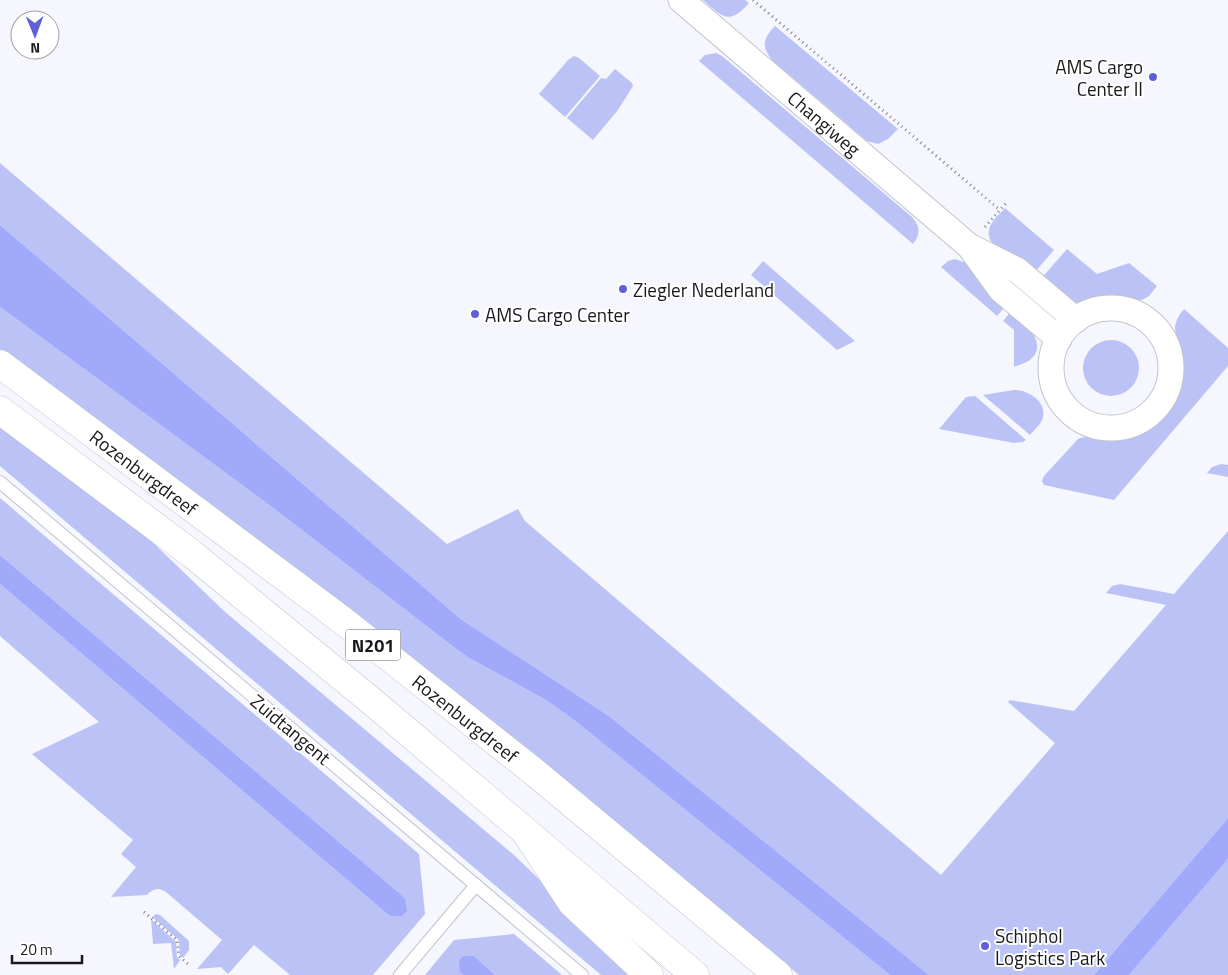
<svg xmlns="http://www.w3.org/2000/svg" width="1228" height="975" viewBox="0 0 1228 975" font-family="'Titillium Web',sans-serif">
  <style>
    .green { fill: #bbc2f6 }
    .water { fill: #a1aafa }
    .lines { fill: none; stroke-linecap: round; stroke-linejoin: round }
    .service-casing { stroke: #c1c3ce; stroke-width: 14 }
    .minor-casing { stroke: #c1c3ce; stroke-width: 27 }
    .trunk-casing { stroke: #c1c3ce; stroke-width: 29 }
    .motorway-casing { stroke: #c1c3ce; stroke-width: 29 }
    .path { stroke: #828388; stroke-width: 3; stroke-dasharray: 1 4; stroke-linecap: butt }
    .service { stroke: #fff; stroke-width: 12 }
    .minor { stroke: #fff; stroke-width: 25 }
    .trunk { stroke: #fff; stroke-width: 28 }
    .motorway { stroke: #fff; stroke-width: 28 }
    .poi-dot { fill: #5f60d8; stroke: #fff; stroke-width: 2 }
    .labels { text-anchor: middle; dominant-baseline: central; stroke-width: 4; stroke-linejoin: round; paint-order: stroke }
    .shield { fill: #fff; stroke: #5e5e61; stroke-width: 1 }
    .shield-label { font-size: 18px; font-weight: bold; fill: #19191d }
    .poi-label { font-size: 19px; fill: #19191d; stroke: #fff; text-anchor: start }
    .street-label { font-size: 19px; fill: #19191d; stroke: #fff }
  </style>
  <rect width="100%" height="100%" fill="#f6f7fe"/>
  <g class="green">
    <path d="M703,0H745L749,3C729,26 722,17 703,0Z"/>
    <path d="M775,26L898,129L888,139L878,144L867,141L772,60C761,45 763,39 775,26Z"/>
    <path d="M716,53L722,56L912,217C920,226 921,234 913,244L699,61L705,55Z"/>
    <polygon points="574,56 579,58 600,76 565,117 539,94 568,60"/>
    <polygon points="615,69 632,83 633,86 618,110 593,140 567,118 601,78 606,79"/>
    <polygon points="0,163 447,544 518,509 525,521 941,875 1055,743 1008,702 1010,700 1074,711 1166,605 1106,593 1112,586 1120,584 1174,594 1228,531 1228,818 1094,975 929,975 609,716 462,620 0,225"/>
    <path d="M1005,208L1054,250L1033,274L995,247C981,230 993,221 1005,208Z"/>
    <polygon points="1067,249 1097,274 1129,263 1157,286 1149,296 1142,300 1108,298 1075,303 1071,301 1040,280"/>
    <polygon points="955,259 966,263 1007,304 997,316 941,267 948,261"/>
    <polygon points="763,261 855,341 837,350 751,275"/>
    <polygon points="0,307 268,504 455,648 469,658 546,700 574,720 890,975 799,975 590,801 434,676 211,504 0,350"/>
    <path d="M1184,309L1228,348V366L1114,500L1044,485L1042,481L1044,476L1078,439C1087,435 1095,438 1104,438C1118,439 1132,436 1145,430C1172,416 1185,384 1181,355C1178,335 1168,328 1184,309Z"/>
    <path d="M1012,310C1023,321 1049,343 1031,359C1027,363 1019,365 1014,367V330L1003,321Z"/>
    <circle cx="1111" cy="368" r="28"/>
    <path d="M1014,390C1029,390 1049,403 1042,420C1040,425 1034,430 1030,435L983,395Z"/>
    <polygon points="975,396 1026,440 1023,442 1014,443 939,429 966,397"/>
    <polygon points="0,426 144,534 224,611 514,855 638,975 601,975 0,466"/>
    <polygon points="1221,464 1228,465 1228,477 1207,473 1212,467"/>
    <path d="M0,498L419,854L425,914L373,975H290L254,945L228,974L221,967L197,969L222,940L166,892C158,887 153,888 147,895L111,897L136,867L121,854L133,840L32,754L99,722L0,636V584L386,913L397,891L0,555Z"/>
    <polygon points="1228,859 1228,975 1129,975"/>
    <polygon points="156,914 160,915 189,941 189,950 183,958 180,955 179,940 152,917"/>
    <polygon points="151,919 176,942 177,957 180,960 174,969 171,943 153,944"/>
    <polygon points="514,934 562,975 495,975 474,956 460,972 463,975 425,975 454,940"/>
  </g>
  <g class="water">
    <polygon points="0,225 462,620 609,716 929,975 890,975 574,720 546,700 469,658 455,648 268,504 0,307"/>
    <polygon points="0,555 397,891 405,899 407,911 402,916 392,916 386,913 0,584"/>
    <polygon points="1228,818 1228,859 1129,975 1094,975"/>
    <polygon points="463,956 474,956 495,975 463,975 460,972 459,961"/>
  </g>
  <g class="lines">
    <g class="service-casing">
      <g id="service">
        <polyline points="0,482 582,975"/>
        <polyline points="400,975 476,885"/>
      </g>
    </g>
    <g class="minor-casing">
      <g id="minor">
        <path id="s1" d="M681,0L969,246L1017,270L1076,320"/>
        <polyline points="972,250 1001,290 1059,339"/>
        <circle cx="1111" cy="368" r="60"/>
      </g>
    </g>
    <g class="trunk-casing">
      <g id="trunk">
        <path id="s2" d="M0,364L342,620L533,771L778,975"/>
        <polyline points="0,410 192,554 369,699 695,975"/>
      </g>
    </g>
    <g class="motorway-casing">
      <polyline id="motorway" points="525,831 572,903 649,975"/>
    </g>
    <g class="path">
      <polyline points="753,0 1000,210"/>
      <polyline points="985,227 1006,203"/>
      <polyline points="144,912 177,940 179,956 189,965"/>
    </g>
    <use href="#service" class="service"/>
    <use href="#minor" class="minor"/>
    <use href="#trunk" class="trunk"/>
    <use href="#motorway" class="motorway"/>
  </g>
  <g class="poi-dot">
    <circle cx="1153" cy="77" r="5"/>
    <circle cx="623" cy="289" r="5"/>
    <circle cx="475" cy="314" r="5"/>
    <circle cx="985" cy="946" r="5"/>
  </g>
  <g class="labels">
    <rect class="shield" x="345.5" y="629.5" width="55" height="31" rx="4"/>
    <g class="shield-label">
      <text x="373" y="645">N201</text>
    </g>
    <g class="poi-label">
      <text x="1143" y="66" text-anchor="end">AMS Cargo<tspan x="1143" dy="22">Center II</tspan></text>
      <text x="633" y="289">Ziegler Nederland</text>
      <text x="485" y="314">AMS Cargo Center</text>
      <text x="995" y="935">Schiphol<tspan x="995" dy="22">Logistics Park</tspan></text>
    </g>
    <g class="street-label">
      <text stroke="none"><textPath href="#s1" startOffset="189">Changiweg</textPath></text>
      <text stroke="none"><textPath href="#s2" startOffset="180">Rozenburgdreef</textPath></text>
      <text stroke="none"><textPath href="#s2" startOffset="585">Rozenburgdreef</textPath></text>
      <text transform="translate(291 729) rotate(40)">Zuidtangent</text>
    </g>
  </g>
  <g transform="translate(35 35) rotate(179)"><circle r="24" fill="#ffffff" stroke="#a3a3a5"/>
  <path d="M0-4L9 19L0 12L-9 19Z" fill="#5f60d8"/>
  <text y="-8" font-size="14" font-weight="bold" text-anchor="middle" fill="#19191d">N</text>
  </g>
  <path d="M12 955v8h70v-8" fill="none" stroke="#19191d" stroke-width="2.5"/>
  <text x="20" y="955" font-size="15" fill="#19191d" stroke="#ffffff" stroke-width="4" paint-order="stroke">20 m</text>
</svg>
